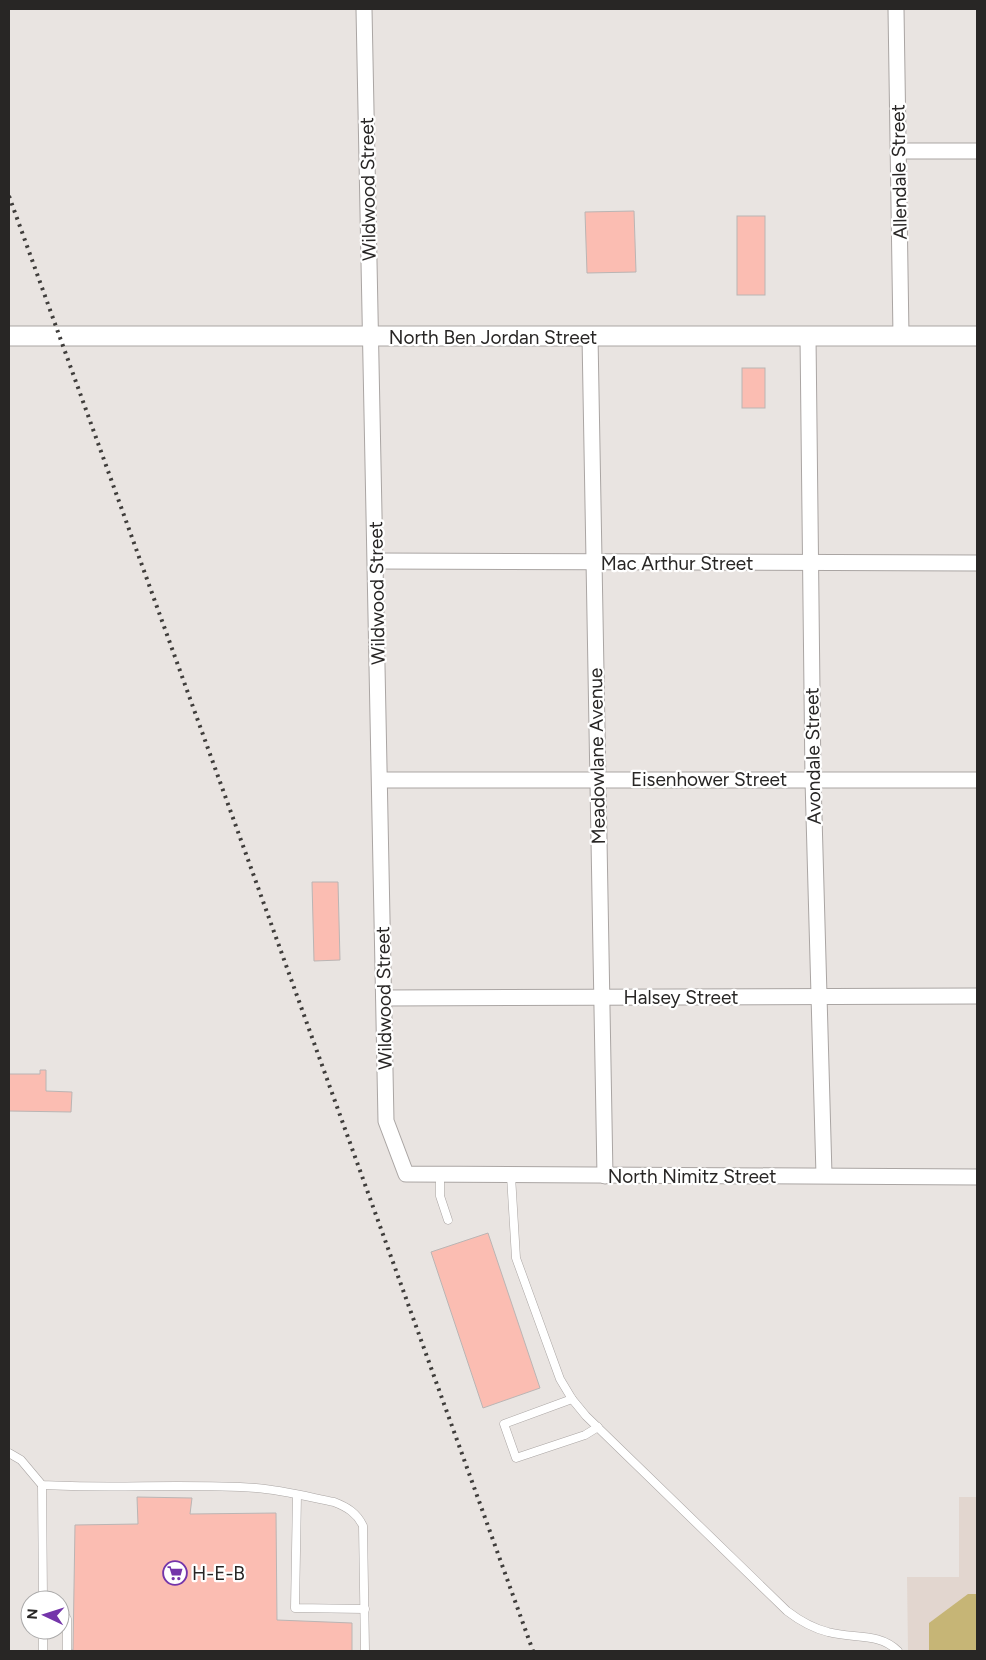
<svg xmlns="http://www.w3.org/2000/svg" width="986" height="1660" viewBox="0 0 986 1660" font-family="Figtree,sans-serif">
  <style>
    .built { fill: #e2d6cf }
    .green { fill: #c6b576 }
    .building { fill: #fbbdb2; stroke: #bab5b4 }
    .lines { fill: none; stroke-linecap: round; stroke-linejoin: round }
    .service-casing { stroke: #aaa5a3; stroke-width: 9 }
    .minor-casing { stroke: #aaa5a3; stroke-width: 17 }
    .tertiary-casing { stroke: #aaa5a3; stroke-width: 21 }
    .service { stroke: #fff; stroke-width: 8 }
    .minor { stroke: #fff; stroke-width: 15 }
    .tertiary { stroke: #fff; stroke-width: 19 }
    .rail { stroke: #3f3d3b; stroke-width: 4; stroke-dasharray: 2.5 5; stroke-linecap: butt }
    .labels { text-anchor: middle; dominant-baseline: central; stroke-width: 4.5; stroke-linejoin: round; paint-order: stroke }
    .street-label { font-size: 19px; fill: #282625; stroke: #fff }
    .poi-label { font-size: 19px; fill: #282625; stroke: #fff; text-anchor: start }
  </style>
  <rect width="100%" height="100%" fill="#e9e4e1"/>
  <polygon class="built" points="959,1497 977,1497 977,1651 908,1651 907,1577 959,1577"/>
  <polygon class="green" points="968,1594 977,1594 977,1651 929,1651 929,1623"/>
  <g class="building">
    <polygon points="634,211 636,272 587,273 585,212"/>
    <rect x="737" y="216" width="28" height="79"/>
    <rect x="742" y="368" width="23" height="40"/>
    <polygon points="312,882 338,882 340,960 314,961"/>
    <polygon points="40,1070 46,1070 46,1091 72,1092 71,1112 9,1111 9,1074 40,1074"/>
    <polygon points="488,1233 540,1388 483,1408 431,1252"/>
    <polygon points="137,1497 192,1498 190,1514 276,1513 277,1620 352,1623 352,1651 61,1651 73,1650 75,1525 138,1524"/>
  </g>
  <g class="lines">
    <g class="service-casing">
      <g id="service">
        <polyline points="440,1175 440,1196 448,1220"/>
        <path d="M511,1176L516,1258L560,1379L572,1399L586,1416L787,1611C800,1621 812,1628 828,1632C853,1639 879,1632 898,1651"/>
        <polyline points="572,1399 504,1424 516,1458 585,1435 598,1427"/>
        <path d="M9,1453L21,1460L42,1485C114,1489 184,1483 256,1488C282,1490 309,1497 334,1502C347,1507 357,1513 363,1526L365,1651"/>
        <polyline points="42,1485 43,1600"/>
        <polyline points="297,1495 295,1608 365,1609"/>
        <polyline points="60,1608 67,1619 67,1651"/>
        <polyline points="43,1630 43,1651"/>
      </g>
    </g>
    <g class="minor-casing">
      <g id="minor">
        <polyline points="364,9 386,1121 406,1174 977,1177"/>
        <polyline points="896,9 901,336"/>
        <polyline points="898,151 977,151"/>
        <polyline points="590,336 605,1176"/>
        <polyline points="808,337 813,780 824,1175"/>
        <polyline points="376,561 977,563"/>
        <polyline points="380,780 977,780"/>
        <polyline points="384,998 977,996"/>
      </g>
    </g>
    <g class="tertiary-casing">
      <polyline id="tertiary" points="9,336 977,336"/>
    </g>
    <use href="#service" class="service"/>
    <use href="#minor" class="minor"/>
    <use href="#tertiary" class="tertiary"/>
    <polyline class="rail" points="9,196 533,1651"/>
  </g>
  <defs>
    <g id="supermarket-ring" transform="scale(1.25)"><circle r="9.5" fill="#fff" stroke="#7435aa" stroke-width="1.5"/><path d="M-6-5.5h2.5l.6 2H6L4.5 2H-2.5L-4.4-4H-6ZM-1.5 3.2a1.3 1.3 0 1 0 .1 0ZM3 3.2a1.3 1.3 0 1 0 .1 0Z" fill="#7435aa"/></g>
  </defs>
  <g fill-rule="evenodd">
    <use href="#supermarket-ring" x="175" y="1573"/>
  </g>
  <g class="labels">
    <g class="street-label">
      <text transform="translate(899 172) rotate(-91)">Allendale Street</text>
      <text transform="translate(368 189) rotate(-91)">Wildwood Street</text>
      <text x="493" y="337">North Ben Jordan Street</text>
      <text x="677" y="563">Mac Arthur Street</text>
      <text transform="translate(377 593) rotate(-91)">Wildwood Street</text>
      <text transform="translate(597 756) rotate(-91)">Meadowlane Avenue</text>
      <text transform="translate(813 756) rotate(-91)">Avondale Street</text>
      <text x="709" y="779">Eisenhower Street</text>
      <text x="681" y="997">Halsey Street</text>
      <text transform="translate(384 998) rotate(-91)">Wildwood Street</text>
      <text x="692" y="1176">North Nimitz Street</text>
    </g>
    <g class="poi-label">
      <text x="192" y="1573">H-E-B</text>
    </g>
  </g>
  <rect width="986" height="1660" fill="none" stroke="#282625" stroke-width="20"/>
  <g transform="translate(45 1615) rotate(274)"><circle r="24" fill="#ffffff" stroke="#a9a8a8"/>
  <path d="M0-4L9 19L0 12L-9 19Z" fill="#7435aa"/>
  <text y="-8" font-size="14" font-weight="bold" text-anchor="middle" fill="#282625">N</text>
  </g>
</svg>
